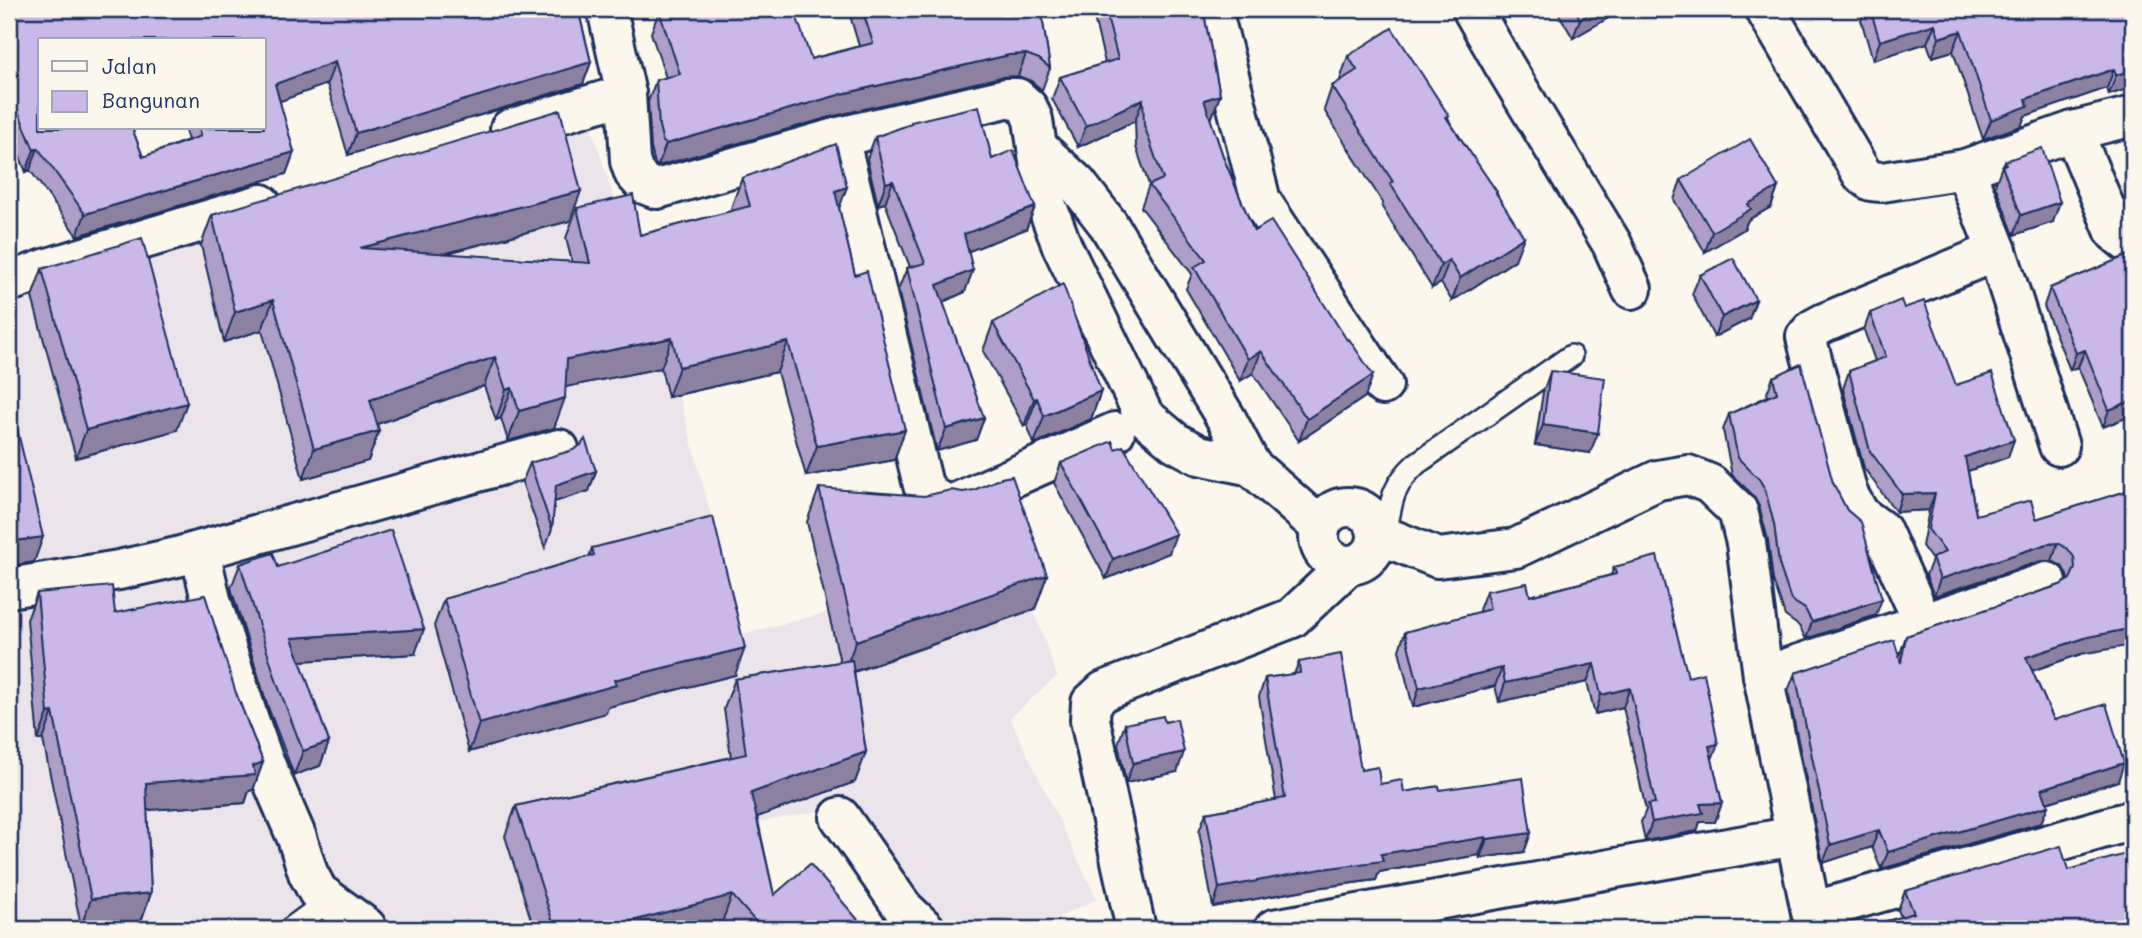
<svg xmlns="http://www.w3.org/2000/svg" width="2142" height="938" viewBox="0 0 2142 938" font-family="Mali,sans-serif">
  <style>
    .built { fill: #ece4eb }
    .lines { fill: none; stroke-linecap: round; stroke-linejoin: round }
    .service-casing { stroke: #1b2f5e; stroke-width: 26 }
    .minor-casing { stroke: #1b2f5e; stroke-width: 44 }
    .service { stroke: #fbf7ec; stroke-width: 21 }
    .minor { stroke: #fbf7ec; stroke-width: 38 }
    .wall { fill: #ae9ec8; stroke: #1b2f5e; stroke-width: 2; fill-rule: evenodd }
    .shaded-wall { fill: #8d81a2; stroke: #1b2f5e; stroke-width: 2 }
    .building { fill: #cab8e8; stroke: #1b2f5e; stroke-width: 2; fill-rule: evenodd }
  </style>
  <rect width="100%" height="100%" fill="#fbf7ec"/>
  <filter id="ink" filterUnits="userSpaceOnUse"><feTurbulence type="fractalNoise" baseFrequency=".0143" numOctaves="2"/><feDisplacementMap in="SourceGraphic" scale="14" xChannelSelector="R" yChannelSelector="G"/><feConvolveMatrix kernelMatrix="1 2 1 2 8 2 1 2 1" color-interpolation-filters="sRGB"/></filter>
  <g filter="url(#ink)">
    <polygon class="built" points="584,105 684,413 742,634 933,586 995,502 1057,676 1010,718 1097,899 1034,929 929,929 846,806 761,822 772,929 9,929 9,285"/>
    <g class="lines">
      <g class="service-casing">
        <g id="service">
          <path d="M1385,537C1391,505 1390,488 1416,464L1571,356"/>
          <polyline points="290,929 328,901"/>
        </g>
      </g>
      <g class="minor-casing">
        <g id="minor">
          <polyline points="607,9 626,94 630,161 634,173 644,184 657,189 839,137 1006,98 1017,98 1028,108 1033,120 1045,201 1062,246 1144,416 1175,442 1199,455 1251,466"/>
          <polyline points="1212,9 1261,201 1383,385"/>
          <polyline points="1472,9 1504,65 1612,244 1632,289"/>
          <polyline points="1765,9 1862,174 1871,181 1882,182 1965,169 2073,131 2133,116"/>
          <polyline points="510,129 626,94"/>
          <polyline points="2073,131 2115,232 2127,242 2133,243"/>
          <path d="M839,137L923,485C931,497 938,503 953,504L1115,432"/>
          <polyline points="1037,147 1077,184 1108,224 1227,420 1251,466 1319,526"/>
          <polyline points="1965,169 1997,251 2059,446"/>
          <polyline points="9,282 48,268 261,204"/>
          <circle cx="1348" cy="536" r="29"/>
          <polyline points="1378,534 1438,558 1516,548 1658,480 1688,475 1710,484 1738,511 1746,543 1763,676 1811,912 2133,820"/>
          <polyline points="200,551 211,600 247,714 263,759 297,838 308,873 318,892 366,927"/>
          <polyline points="9,588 119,570 177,557 559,449"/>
          <polyline points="1913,600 1882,531 1860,515 1848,494 1806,337 1813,329 1824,323 1997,251"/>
          <polyline points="1763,676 2047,582"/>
          <polyline points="840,817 903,908 925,929"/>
          <polyline points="1136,929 1090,720 1091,703 1104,691 1292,618 1347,566"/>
          <polyline points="1274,929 1795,836"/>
        </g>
      </g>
      <use href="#service" class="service"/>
      <use href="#minor" class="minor"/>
    </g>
    <g class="wall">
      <path d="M9,9H578L591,62L583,84L348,155L327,84L279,101L294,152L286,174L77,236L30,170L26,172L9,130ZM40,40H264V128H184L188,140L143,157L132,128H40Z"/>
      <polygon points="848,9 1041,9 1050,68 1042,90 1031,81 1018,76 1001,77 834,116 658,166 655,164 651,148 648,102 656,80 666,78 651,33 659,11 811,59 859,46"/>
      <polygon points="1092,9 1203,9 1220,95 1212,117 1210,118 1224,159 1254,231 1365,397 1299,441 1253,373 1240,381 1186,289 1192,274 1141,207 1149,185 1136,147 1135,121 1078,147 1052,99 1060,77 1105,63"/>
      <polygon points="1556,9 1624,9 1573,38"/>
      <polygon points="1865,9 2133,9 2133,87 2109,95 2107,88 2025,116 2021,126 1983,139 1953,51 1932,57 1927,43 1873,60 1861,20"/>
      <polygon points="1348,56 1449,116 1448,119 1497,194 1515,260 1452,301 1441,283 1432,288 1382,207 1383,203 1324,110 1332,86 1341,81 1340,80"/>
      <polygon points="911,122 992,159 1035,207 1026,229 969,251 965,292 943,302 984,418 976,440 937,451 898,290 907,268 910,267 885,203 878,205 867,159 875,137 910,125"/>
      <polygon points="2005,161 2053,222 2014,235 1995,185 2002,166 2003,165"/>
      <polygon points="742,178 839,208 855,275 905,430 894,460 806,476 777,372 668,397 661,368 565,387 554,428 508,441 501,418 496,420 484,386 377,424 379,431 368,461 303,479 262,330 224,342 201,245 212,215 570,221 444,254 572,262 566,238 577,208 640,235 732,211 731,208"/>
      <polygon points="1681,180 1778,187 1771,207 1748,220 1744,229 1705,252 1674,200"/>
      <polygon points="2133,253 2133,415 2103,427 2078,367 2070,370 2044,306 2050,288"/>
      <polygon points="42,269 177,430 76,458 32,297"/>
      <polygon points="1700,275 1756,300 1749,319 1714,337 1692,294"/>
      <polygon points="1904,308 1956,385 2008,457 1968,471 1976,515 2036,519 2133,489 2081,654 2032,671 2054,720 2118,781 2047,803 2041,823 1881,869 1872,847 1823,863 1788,691 1795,673 1899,657 1906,636 2060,585 2068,580 2067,575 2062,566 2052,561 2041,561 1934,596 1926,575 1932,560 1922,546 1929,510 1896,512 1864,468 1843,389 1849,371 1875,361 1864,330 1870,313"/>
      <polygon points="993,323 1101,391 1091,419 1034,444 1027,425 1024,426 983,351"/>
      <polygon points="1550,372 1590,453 1535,445 1543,392"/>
      <polygon points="1773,377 1833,483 1876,615 1806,639 1799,626 1785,616 1773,580 1768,540 1759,506 1753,495 1732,475 1723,430 1729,414 1768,396 1767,393"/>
      <polygon points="530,463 596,471 589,491 554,502 552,529 545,548 522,482"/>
      <polygon points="1061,463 1169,553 1106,579 1054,483"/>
      <polygon points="819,488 1047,575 1035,609 854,672 866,752 855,782 757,817 774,895 866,929 724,929 721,925 705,929 534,929 505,836 516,806 731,757 724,709 735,679 840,662 807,522"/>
      <polygon points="592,548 735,675 608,707 606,713 469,752 434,626 444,599 589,557"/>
      <polygon points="240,564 278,567 415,654 300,661 329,742 320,766 294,775 268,707 231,588"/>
      <polygon points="1614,567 1688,677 1712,760 1722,803 1715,822 1700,822 1697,831 1645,841 1641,822 1646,810 1623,707 1595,714 1587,682 1499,702 1495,686 1413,707 1399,650 1405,632 1480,612 1479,610 1486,591 1530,596 1611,575"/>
      <polygon points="37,593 115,613 236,693 263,762 253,790 249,791 245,803 147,810 151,893 141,921 81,926 43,740 38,740 27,620"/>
      <polygon points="1299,662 1361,770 1380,784 1404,792 1440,790 1531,833 1524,852 1480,858 1479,855 1379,872 1376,880 1315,888 1213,907 1199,831 1206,813 1276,800 1259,697 1265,678 1294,674"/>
      <polygon points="1125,724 1177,772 1126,783 1118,744"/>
      <polygon points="2068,870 1901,917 1898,910 1905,891"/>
    </g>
    <g class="shaded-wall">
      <polygon points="1598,9 1624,9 1573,38 1580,19"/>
      <polygon points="1935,24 1927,43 1873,60 1880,41"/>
      <polygon points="1961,31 1953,51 1932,57 1939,38"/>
      <polygon points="1026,54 1018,76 1001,77 834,116 658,166 666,144 842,94 1009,55"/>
      <polygon points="335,62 327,84 267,106 275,84"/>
      <polygon points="591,62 583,84 348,155 356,133"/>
      <polygon points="2114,69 2107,88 2025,116 2021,126 1983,139 1991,120 2026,99"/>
      <polygon points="2133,70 2133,87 2109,95 2116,75"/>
      <polygon points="1220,95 1212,117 1196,121 1204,100"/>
      <polygon points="1143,99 1135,121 1078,147 1086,126"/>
      <polygon points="38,148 30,170 26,172 34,150"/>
      <polygon points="294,152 286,174 77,236 85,214"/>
      <polygon points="893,181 885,203 878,205 886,183"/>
      <polygon points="847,187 836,217 835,191"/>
      <polygon points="1778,187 1771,207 1748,220 1744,229 1705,252 1712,232 1748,204"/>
      <polygon points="581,191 570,221 349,278 360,248"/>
      <polygon points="2060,202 2053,222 2014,235 2021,215"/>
      <polygon points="1035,207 1026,229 956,256 964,234"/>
      <polygon points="1524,237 1515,260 1452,301 1460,278"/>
      <polygon points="1449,260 1441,283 1432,288 1441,265"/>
      <polygon points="973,270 965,292 929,308 937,285"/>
      <polygon points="273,300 262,330 224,342 235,312"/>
      <polygon points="1756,300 1749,319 1714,337 1722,317"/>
      <polygon points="672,338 661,368 556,389 567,359"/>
      <polygon points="788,342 777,372 668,397 679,367"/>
      <polygon points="2085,350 2078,367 2070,370 2076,353"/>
      <polygon points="1261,351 1253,373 1240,381 1248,359"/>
      <polygon points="495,357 484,386 360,430 370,400"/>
      <polygon points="1373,375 1365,397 1299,441 1307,419"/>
      <polygon points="512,388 501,418 496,420 506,390"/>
      <polygon points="1101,391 1091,419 1034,444 1044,416"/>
      <polygon points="565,398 554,428 508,441 519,411"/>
      <polygon points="1037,398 1027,425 1024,426 1034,399"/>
      <polygon points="2133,400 2133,415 2103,427 2109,410"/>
      <polygon points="187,403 177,430 76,458 86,430"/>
      <polygon points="984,418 976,440 937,451 946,429"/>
      <polygon points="1543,425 1598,433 1590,453 1535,445"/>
      <polygon points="905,430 894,460 806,476 817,446"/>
      <polygon points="379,431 368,461 303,479 314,449"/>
      <polygon points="2014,440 2008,457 1959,474 1965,457"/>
      <polygon points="596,471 589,491 548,504 556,485"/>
      <polygon points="1935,493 1929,510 1896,512 1902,494"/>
      <polygon points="1176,534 1169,553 1106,579 1113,559"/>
      <polygon points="43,537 34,562 9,566 9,544 15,541"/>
      <polygon points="2058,543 2052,561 2041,561 1934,596 1940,579 2047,544"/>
      <polygon points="1047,575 1035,609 843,675 856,641"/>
      <polygon points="1882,599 1876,615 1806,639 1812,622"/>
      <polygon points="2133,628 2133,645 2081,654 2019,675 2026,657 2088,637"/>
      <polygon points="424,629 415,654 283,662 292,638"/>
      <polygon points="745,648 735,675 608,707 606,713 469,752 479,724 614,680"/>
      <polygon points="1594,664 1587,682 1499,702 1505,683"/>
      <polygon points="1502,668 1495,686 1413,707 1419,688"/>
      <polygon points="1630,688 1623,707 1595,714 1601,695"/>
      <polygon points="53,712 43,740 38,740 48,713"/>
      <polygon points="329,742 320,766 294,775 303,751"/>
      <polygon points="1718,744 1711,762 1709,746"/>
      <polygon points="866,752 855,782 740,823 751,793"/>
      <polygon points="1184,752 1177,772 1126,783 1133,763"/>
      <polygon points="263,762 253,790 249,791 245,803 136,811 146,783 253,766"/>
      <polygon points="2124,763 2118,781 2036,806 2042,789"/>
      <polygon points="1722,803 1715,822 1700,822 1697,831 1645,841 1652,822 1700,804"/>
      <polygon points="2048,806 2041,823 1881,869 1888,852"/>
      <polygon points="1879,830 1872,847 1823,863 1830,845"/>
      <polygon points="1531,833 1524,852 1480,858 1487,839"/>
      <polygon points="1486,837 1479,855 1379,872 1376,880 1315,888 1213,907 1219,888 1381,854"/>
      <polygon points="151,893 141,921 81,926 91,899"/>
      <polygon points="732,895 721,925 705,929 601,929"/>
    </g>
    <g class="building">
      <path d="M9,9H578L591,62L356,133L335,62L275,84L294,152L85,214L38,148L34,150L9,89ZM40,40H264V128H199L201,136L143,157L132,128H40Z"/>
      <polygon points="666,9 794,9 811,59 873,43 862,9 1041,9 1050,68 1039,59 1026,54 1009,55 842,94 666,144 663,142 659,126 656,80 680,74 659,11"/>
      <polygon points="1105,9 1203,9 1220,95 1204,100 1224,159 1254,231 1271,221 1347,340 1349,339 1373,375 1307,419 1261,351 1248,359 1194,267 1206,260 1149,185 1163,179 1144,125 1143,99 1086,126 1060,77 1118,59"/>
      <polygon points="1575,9 1598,9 1580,19"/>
      <polygon points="1870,9 2133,9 2133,70 2116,75 2114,69 2026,99 2028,106 1991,120 1961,31 1939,38 1935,24 1880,41"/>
      <polygon points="1392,28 1449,116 1446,117 1497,192 1496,193 1524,237 1460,278 1449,260 1441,265 1390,183 1393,182 1332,86 1357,70 1348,56"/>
      <polygon points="979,106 992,159 1013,150 1035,207 964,234 973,270 937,285 984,418 946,429 907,268 925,263 893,181 886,183 875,137 911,124 911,122"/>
      <polygon points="560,110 581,191 360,248 590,263 577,208 633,195 640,235 750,206 742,178 836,144 847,187 835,191 855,275 867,271 905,430 817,446 788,342 679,367 672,338 567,359 565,398 519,411 512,388 506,390 495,357 370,400 379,431 314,449 273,300 235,312 212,215"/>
      <polygon points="1750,139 1778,187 1748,204 1751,209 1712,232 1681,180"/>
      <polygon points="2042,148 2060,202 2021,215 2002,166 2006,164 2005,161"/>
      <polygon points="142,238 187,403 86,430 42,269"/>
      <polygon points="2133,253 2133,400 2109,410 2085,350 2076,353 2050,288"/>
      <polygon points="1733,258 1756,300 1722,317 1700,275"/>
      <polygon points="1063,284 1101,391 1044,416 1037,398 1034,399 993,323"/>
      <polygon points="1901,300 1904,308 1924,301 1956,385 1992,373 2014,440 1965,457 1976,515 2031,500 2036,519 2133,489 2133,628 2088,637 2026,657 2054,720 2106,704 2124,763 2042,789 2048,806 1888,852 1879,830 1830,845 1795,673 1894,640 1901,663 1906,636 2060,585 2070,579 2075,568 2074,557 2068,549 2058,543 2047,544 1940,579 1932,558 1945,552 1928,529 1935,493 1902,494 1870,451 1849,371 1886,357 1870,313"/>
      <polygon points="1801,364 1833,483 1847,510 1861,522 1882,599 1812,622 1805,609 1791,600 1779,564 1774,524 1765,489 1759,479 1738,458 1729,414 1777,393 1773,377"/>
      <polygon points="1552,371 1605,378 1598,433 1543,425 1550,372"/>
      <polygon points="9,395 43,537 15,541 9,544"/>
      <polygon points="585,439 596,471 556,485 552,529 530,463 573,450 581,445"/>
      <polygon points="1112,441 1115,449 1123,446 1176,534 1113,559 1061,463"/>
      <polygon points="1012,476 1047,575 856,641 819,488 924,496 951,490 963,492 974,490 1001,478"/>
      <polygon points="713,517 745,648 614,680 616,685 479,724 444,599 594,555 592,548"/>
      <polygon points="391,530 424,629 292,638 329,742 303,751 277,683 240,564 273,553 278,567"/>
      <polygon points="1657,556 1688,677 1704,673 1718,744 1709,746 1722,803 1700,804 1703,813 1652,822 1648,804 1655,803 1630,688 1601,695 1594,664 1505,683 1502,668 1419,688 1405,632 1490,609 1486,591 1527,583 1530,596 1616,574 1614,567"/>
      <polygon points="112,586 115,613 205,595 236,693 263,762 253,766 255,775 146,783 151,893 91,899 53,712 48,713 37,593"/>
      <polygon points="1341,654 1361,770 1378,767 1380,784 1402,780 1404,792 1439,786 1440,790 1523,778 1531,833 1487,839 1486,837 1381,854 1383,861 1322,869 1219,888 1206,813 1285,798 1265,678 1300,673 1299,662"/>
      <polygon points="852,660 866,752 751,793 774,895 810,864 866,929 762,929 732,895 601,929 555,929 516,806 746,754 735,679"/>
      <polygon points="1163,716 1165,722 1177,719 1184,752 1133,763 1125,724"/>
      <polygon points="2061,846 2068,870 2133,852 2133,929 1859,929 1914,913 1905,891"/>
      <polygon points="436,924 437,929 411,929"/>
    </g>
  </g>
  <rect width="2142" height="938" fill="none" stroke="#fbf7ec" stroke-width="35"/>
  <rect x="18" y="18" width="2107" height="903" fill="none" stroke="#1b2f5e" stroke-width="2.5" filter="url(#ink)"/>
  <rect x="38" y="38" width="228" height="91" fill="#fbf7ec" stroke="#a1a7b3" stroke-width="2"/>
  <rect x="52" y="61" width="35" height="10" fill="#fbf7ec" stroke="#a1a7b3" stroke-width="2"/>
  <text x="102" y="74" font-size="21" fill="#1b2f5e">Jalan</text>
  <rect x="52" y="91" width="35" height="21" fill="#cab8e8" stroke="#a1a7b3" stroke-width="2"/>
  <text x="102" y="108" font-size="21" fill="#1b2f5e">Bangunan</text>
</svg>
